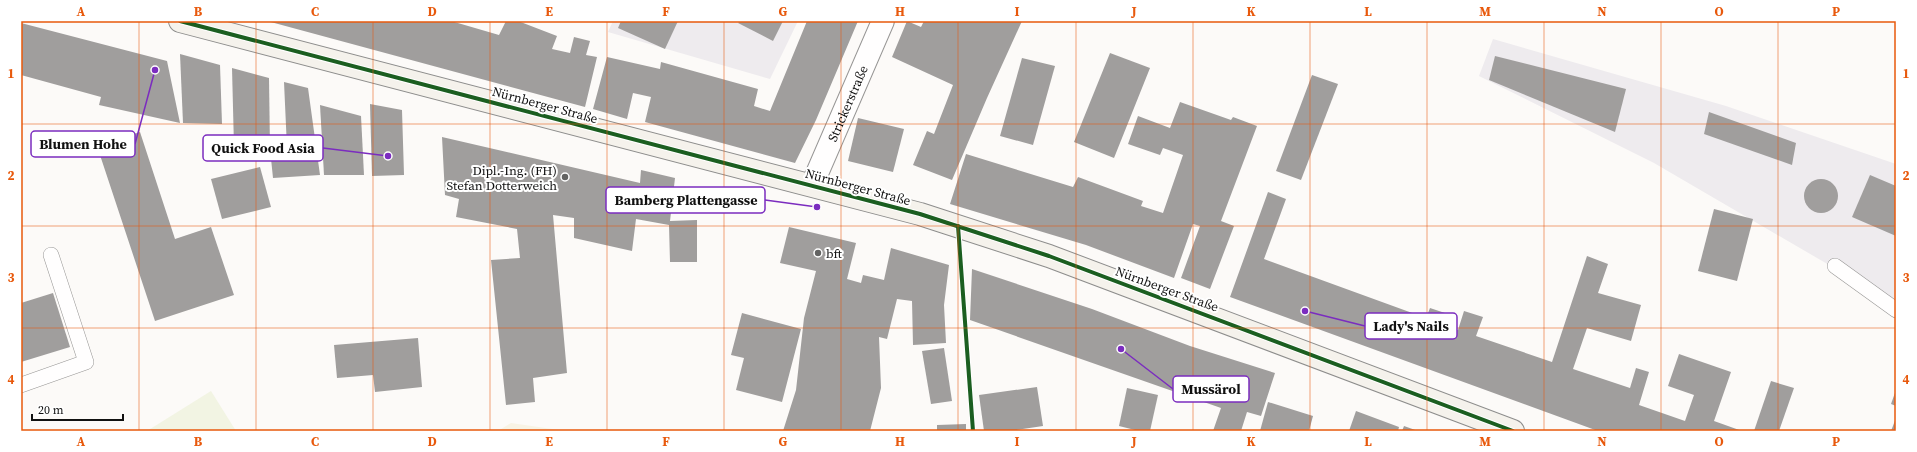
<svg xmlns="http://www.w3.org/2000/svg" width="1917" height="452" viewBox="0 0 1917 452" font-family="'Source Serif 4',serif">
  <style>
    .industrial { fill: #eeebee }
    .farmland { fill: #f8f3e5 }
    .pitch { fill: #f2f4e3 }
    .building { fill: #a09e9d }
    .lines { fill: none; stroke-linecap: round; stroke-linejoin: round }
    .lane-casing { stroke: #979695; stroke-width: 16 }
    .street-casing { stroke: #979695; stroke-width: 24 }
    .secondary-casing { stroke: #8d8d8c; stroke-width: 24 }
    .lane { stroke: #fffefe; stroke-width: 15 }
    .street { stroke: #fffefe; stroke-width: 22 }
    .secondary { stroke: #f5f2ec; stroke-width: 22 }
    .cycleway-casing { stroke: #fff; stroke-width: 6 }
    .cycleway { stroke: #1b5e20; stroke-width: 4 }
    .grid { fill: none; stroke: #e8590c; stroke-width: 1; stroke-opacity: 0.55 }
    .poi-dot { fill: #636362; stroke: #fff; stroke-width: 1.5 }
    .labels { text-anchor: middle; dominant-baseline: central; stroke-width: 4; stroke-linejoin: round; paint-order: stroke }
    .street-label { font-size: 13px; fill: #111; stroke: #fff }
    .poi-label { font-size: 13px; fill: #111; stroke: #fff; text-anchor: end }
    .leader { fill: none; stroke: #7b2cbf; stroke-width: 1.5 }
    .callout-dot { fill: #7b2cbf; stroke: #fff; stroke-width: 1.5 }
    .callout { fill: #fff; stroke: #7b2cbf; stroke-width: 1.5 }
    .callout-label { font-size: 14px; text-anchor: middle; font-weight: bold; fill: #111 }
    .neatline { fill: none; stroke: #e8590c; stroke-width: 1.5 }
    .grid-label { font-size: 13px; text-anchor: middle; font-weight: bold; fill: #e8590c }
  </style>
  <rect width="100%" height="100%" fill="#fcfaf8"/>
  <g class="industrial">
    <polygon points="613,21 798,21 770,79 608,32"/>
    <polygon points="1493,39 1726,106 1896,164 1896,304 1654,163 1479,76"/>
  </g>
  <polygon class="farmland" points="511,423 566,431 498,431"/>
  <polygon class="pitch" points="211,391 236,431 147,431"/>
  <g class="building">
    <polygon points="267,21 451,21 499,35 506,21 518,21 557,36 552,49 570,53 574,37 590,41 586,55 597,57 585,107"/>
    <polygon points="621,21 678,21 665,49 618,28"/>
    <polygon points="740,21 783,21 773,41 738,23"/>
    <polygon points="807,21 858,21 816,120 795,163 645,122 651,97 633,93 627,119 593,109 607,57 660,69 661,62 758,89 754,106 770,111"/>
    <polygon points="907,21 921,27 924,21 1022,21 987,98 952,180 913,165 927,131 934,134 953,85 892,57"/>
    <polygon points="21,23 167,61 180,123 99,105 101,97 21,75"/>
    <polygon points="1110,53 1150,68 1114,158 1074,142"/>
    <polygon points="180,54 220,65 222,124 183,123"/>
    <polygon points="1495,56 1626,89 1615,132 1489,80"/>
    <polygon points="1022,58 1055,66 1033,145 1000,136"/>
    <polygon points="232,68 269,78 270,149 254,150 234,147"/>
    <polygon points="1312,75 1338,84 1301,180 1276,171"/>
    <polygon points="284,82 308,88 320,175 273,178 270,149 287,148"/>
    <polygon points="1180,102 1231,120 1233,117 1257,126 1221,221 1234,226 1210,289 1181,278 1200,226 1193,224 1174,278 1086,245 950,204 966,154 1073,187 1078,177 1143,201 1141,206 1163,213 1183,155 1163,148 1160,155 1128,144 1138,116 1170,128"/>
    <polygon points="370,104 402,110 404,175 372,176"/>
    <polygon points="320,105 361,116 364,175 324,175"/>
    <polygon points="1709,112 1796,143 1792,165 1704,134"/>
    <polygon points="858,118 904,129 893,172 848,161"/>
    <polygon points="140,132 175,239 211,227 234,295 155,321 97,146"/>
    <polygon points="442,137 640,183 641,170 675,178 670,221 697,220 697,262 670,262 669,225 636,219 632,251 574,238 574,218 553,215 567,373 533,378 535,402 506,405 491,260 520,258 517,229 456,217 459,199 445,195"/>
    <polygon points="260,167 271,207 222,219 211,179"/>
    <polygon points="1870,175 1896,186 1896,236 1852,217"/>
    <circle cx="1821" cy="196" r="17"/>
    <polygon points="1268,192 1286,199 1264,259 1426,318 1430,308 1445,313 1441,324 1458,330 1464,311 1483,317 1476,336 1552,362 1587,256 1608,264 1598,293 1641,305 1631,341 1587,328 1573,369 1630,388 1636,368 1649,372 1639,405 1685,421 1694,395 1668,386 1679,354 1731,372 1714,421 1742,431 1598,431 1230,297"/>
    <polygon points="1714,209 1753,219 1737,281 1698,271"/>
    <polygon points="789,227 856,243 847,279 861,283 863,275 884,280 891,248 949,265 944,305 946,343 913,345 912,301 897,299 887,339 879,337 881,388 870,431 783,431 796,390 804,318 816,271 780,263"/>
    <polygon points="972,269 1092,309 1190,346 1275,373 1261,416 1247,412 1241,431 1213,431 1221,408 970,320"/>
    <polygon points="53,293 70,347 21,362 21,303"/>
    <polygon points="742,313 801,329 782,402 736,390 744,358 731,355"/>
    <polygon points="418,338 422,387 375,392 373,375 337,378 334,345"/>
    <polygon points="944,348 952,401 931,404 922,351"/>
    <polygon points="1771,381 1794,388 1779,431 1754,431"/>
    <polygon points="1037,387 1043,426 1010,431 984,431 979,395"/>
    <polygon points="1127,388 1158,395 1150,431 1139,431 1119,426"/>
    <polygon points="1896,390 1896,406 1891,404"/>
    <polygon points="1268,402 1313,416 1309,431 1260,431"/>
    <polygon points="1356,411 1399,427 1398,431 1349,431"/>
    <polygon points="1896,418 1896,431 1891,431"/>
    <polygon points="966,424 966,431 937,431 937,425"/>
    <polygon points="1404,426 1418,431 1402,431"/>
  </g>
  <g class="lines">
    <g class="lane-casing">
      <g id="lane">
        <polyline points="1835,266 1896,310"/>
        <polyline points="21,385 86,362 51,255"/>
      </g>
    </g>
    <g class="street-casing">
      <g id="street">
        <path id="s1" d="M812,185L883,21"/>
      </g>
    </g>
    <g class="secondary-casing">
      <polyline id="secondary" points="180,21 920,214 1049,256 1513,431"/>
    </g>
    <use href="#lane" class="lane"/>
    <use href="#street" class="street"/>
    <use href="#secondary" class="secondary"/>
    <g class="cycleway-casing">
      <g id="cycleway">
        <polyline points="180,21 920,214 1049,256 1513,431"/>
        <polyline points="958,226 973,431"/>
      </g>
    </g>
    <use href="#cycleway" class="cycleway"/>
  </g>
  <path class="grid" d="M139,21V431M256,21V431M373,21V431M490,21V431M607,21V431M724,21V431M841,21V431M958,21V431M1076,21V431M1193,21V431M1310,21V431M1427,21V431M1544,21V431M1661,21V431M1778,21V431M21,124H1896M21,226H1896M21,328H1896"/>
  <g class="poi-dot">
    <circle cx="565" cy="177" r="4"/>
    <circle cx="818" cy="253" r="4"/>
  </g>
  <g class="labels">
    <g class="street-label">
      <text stroke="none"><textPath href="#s1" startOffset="89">Strickerstraße</textPath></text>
      <text transform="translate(545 105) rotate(15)">Nürnberger Straße</text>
      <text transform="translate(858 187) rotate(15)">Nürnberger Straße</text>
      <text transform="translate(1167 289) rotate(20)">Nürnberger Straße</text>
    </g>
    <g class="poi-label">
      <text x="557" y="170">Dipl.-Ing. (FH)<tspan x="557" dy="15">Stefan Dotterweich</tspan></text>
      <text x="826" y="253" text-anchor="start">bft</text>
    </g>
  </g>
  <path class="leader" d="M155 70L135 144M388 156L323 148M817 207L765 200M1305 311L1365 326M1121 349L1173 389"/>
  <g class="callout-dot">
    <circle cx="155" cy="70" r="4"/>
    <circle cx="388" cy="156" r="4"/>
    <circle cx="817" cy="207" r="4"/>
    <circle cx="1305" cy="311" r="4"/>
    <circle cx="1121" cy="349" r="4"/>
  </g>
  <g class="callout">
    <rect x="31" y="131" width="104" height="26" rx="4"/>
    <rect x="203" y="135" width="120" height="26" rx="4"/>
    <rect x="606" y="187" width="159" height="26" rx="4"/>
    <rect x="1365" y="313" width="92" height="26" rx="4"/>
    <rect x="1173" y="376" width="76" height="26" rx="4"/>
  </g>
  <g class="callout-label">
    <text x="83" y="149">Blumen Hohe</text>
    <text x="263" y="153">Quick Food Asia</text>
    <text x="686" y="205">Bamberg Plattengasse</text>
    <text x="1411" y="331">Lady's Nails</text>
    <text x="1211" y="394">Mussärol</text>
  </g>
  <rect width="1917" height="452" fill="none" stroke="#ffffff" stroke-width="44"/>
  <path d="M32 414v6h91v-6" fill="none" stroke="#111111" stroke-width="2"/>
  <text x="38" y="414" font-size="12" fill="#111111" stroke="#ffffff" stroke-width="3" paint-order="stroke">20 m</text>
  <rect x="22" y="22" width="1873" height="408" class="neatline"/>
  <g class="grid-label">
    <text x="81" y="16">A</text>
    <text x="198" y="16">B</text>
    <text x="315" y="16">C</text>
    <text x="432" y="16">D</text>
    <text x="549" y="16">E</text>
    <text x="666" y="16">F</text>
    <text x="783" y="16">G</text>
    <text x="900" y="16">H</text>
    <text x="1017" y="16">I</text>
    <text x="1134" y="16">J</text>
    <text x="1251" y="16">K</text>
    <text x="1368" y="16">L</text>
    <text x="1485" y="16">M</text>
    <text x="1602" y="16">N</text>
    <text x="1719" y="16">O</text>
    <text x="1836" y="16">P</text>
    <text x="11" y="78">1</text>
    <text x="1906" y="78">1</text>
    <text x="11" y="180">2</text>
    <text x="1906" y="180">2</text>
    <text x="11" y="282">3</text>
    <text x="1906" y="282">3</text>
    <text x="11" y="384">4</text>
    <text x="1906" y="384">4</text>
    <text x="81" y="446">A</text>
    <text x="198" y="446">B</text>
    <text x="315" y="446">C</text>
    <text x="432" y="446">D</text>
    <text x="549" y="446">E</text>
    <text x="666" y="446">F</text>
    <text x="783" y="446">G</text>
    <text x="900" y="446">H</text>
    <text x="1017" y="446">I</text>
    <text x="1134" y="446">J</text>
    <text x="1251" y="446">K</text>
    <text x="1368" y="446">L</text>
    <text x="1485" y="446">M</text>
    <text x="1602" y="446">N</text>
    <text x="1719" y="446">O</text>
    <text x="1836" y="446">P</text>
  </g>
</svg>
